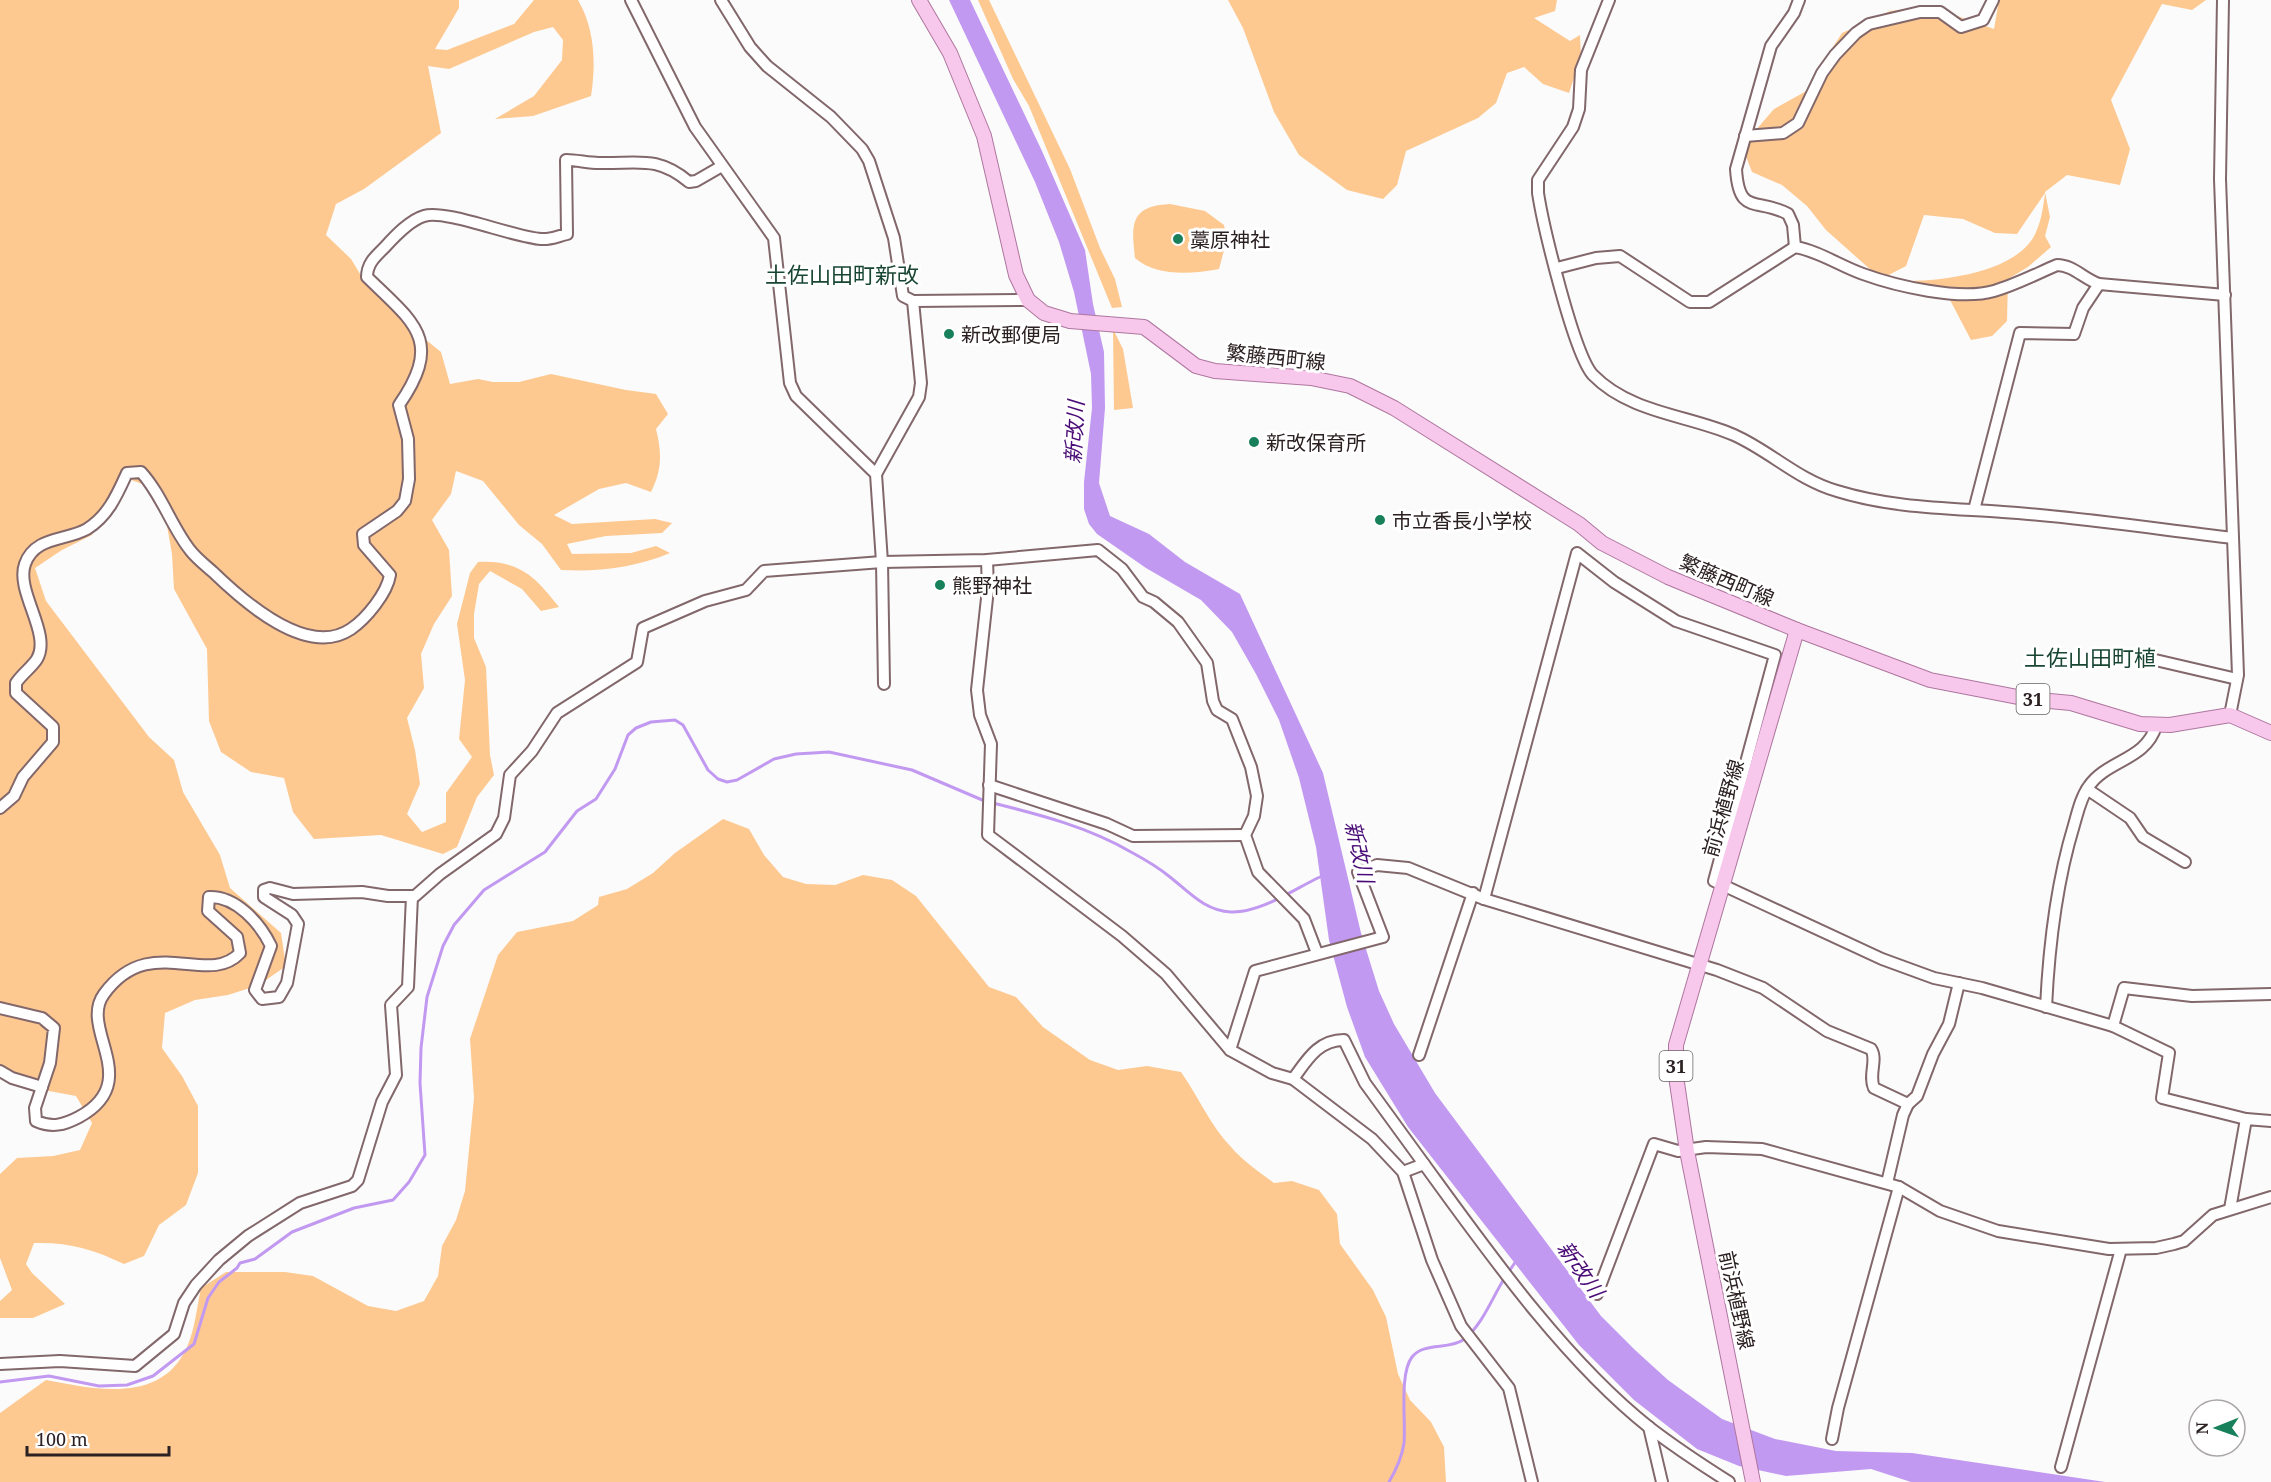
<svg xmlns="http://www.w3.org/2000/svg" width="2271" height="1482" viewBox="0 0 2271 1482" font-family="'Noto Serif','Noto Sans JP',serif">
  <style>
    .green { fill: #fdc990 }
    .water { fill: #c299f1 }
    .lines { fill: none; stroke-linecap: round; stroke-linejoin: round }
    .stream { stroke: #c299f1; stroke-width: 3 }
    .minor-casing { stroke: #82676b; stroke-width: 14 }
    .major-casing { stroke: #ae769e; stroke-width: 16 }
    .minor { stroke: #fff; stroke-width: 10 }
    .major { stroke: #f8c8ec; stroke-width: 14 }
    .poi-dot { fill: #18805a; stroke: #fff; stroke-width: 2 }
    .labels { text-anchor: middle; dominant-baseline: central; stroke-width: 6; stroke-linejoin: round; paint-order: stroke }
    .shield { fill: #fff; stroke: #6b6464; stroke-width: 1.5 }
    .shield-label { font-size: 18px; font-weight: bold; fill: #2c2122 }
    .poi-label { font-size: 20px; fill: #2c2122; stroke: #fff; text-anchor: start }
    .street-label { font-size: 20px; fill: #2c2122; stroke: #fff }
    .water-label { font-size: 21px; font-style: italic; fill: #4a0c76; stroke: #fff }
    .quarter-label { font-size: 22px; fill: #194633; stroke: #fff }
  </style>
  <rect width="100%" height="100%" fill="#fbfbfb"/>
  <g class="green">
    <path d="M0,0H459V8L435,49L447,50L514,24L534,0H578C595,29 596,64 591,96L533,116L495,119L534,96L562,60L563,40L553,27L534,32L449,69L428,66L441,133L364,189L336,204L326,235L351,259L368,287L399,300L415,331L441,352L450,384L478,379L493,382H519L551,374L626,390L656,394L668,414L656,429C662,453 662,470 651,492L626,483L599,489L554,515L572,524L655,519L672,523L662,533L606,536L567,544L572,554L631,553L656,546L670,553C634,568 598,572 561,570L542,544L519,525L483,481L456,471L451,494L432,520L449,550L452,596L434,624L421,654L424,688L407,718L415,750L420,784L407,814L422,832L446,822V793L472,757L459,739L465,680L457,624L470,573L478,562C519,560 535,576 559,607L541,611L522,589L490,571L479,584L474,614V638L486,667L490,755L494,775L477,797L457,847L443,854L381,835L314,839L293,812L284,778L251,772L221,752L209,721L207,649L174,589L172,554L166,520L156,489L123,477L92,535L62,550L35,568L46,601L149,737L174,760L183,792L220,855L230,888L281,933L286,966L259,985L228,995L195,1000L165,1013L162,1048L182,1076L198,1106V1173L186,1205L159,1225L144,1256L124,1264C93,1249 68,1242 34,1243L26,1264L32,1273L65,1304L33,1318H0V1301L12,1290L0,1258V1174L17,1158L53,1156L80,1150L92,1123L76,1096L16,1085L0,1071Z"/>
    <polygon points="978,0 989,0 1070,169 1100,248 1115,279 1122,307 1112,308 1029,106 1013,79"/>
    <polygon points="1228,0 1557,0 1555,11 1534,18 1570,41 1580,35 1581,56 1569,93 1543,84 1524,67 1507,73 1496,103 1478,118 1406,151 1397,185 1383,199 1347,190 1299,155 1274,112 1243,28"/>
    <path d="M1999,0H2206L2192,10L2162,4L2111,100L2130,149L2120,185L2067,175L2045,192L2050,217L2045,236L2051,247L2028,267L2008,279L2007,321L1992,336L1971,340L1950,300L1942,292L1895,281C1935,282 2010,275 2033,238C2041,224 2043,209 2045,193L2017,234L1995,233L1963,219L1924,215L1906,266L1881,279L1826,230L1807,206L1782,185L1752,172L1742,146L1774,109L1810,89L1820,67L1842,33L1890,11L1929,6L1994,29Z"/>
    <path d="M1170,204L1205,211L1224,225L1227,239L1219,269C1192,274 1156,277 1135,258C1131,224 1130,206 1170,204Z"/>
    <polygon points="1113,329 1123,349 1133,408 1114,410"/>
    <path d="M723,819L749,829L764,855L783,877L806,884L835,885L863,875L892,880L916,896L989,987L1016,997L1043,1027L1090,1060L1118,1070L1147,1066L1181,1072C1198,1096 1210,1125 1231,1147C1243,1161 1259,1172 1274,1183L1292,1181L1319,1190L1337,1214L1340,1244L1373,1290L1386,1317L1398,1374L1410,1400L1431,1422L1444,1447L1446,1482H0V1413L46,1380C94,1389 161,1405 187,1347C195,1329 197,1306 201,1288L226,1272H285L313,1276L368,1306L396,1311L424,1301L438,1276L442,1246L456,1220L465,1191L474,1098L470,1039L498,955L517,932L573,921L598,905L599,897L627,889L653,873L675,853Z"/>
  </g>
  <polygon class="water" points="949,0 970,0 1042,151 1085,250 1093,304 1104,352 1105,408 1099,483 1110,516 1149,534 1185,562 1240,594 1323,773 1361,933 1379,991 1394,1024 1435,1093 1601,1316 1635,1350 1668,1380 1722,1419 1775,1439 1836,1451 1912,1453 2105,1482 1911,1482 1871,1469 1786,1476 1739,1466 1697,1449 1634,1400 1579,1345 1408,1127 1365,1057 1347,1007 1329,940 1316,847 1299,778 1279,720 1256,674 1232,632 1201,600 1146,568 1097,534 1089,524 1084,509 1084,482 1092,408 1091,374 1074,292 1059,242 1035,182"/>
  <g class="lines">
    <g class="stream">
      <path d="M993,803C1041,815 1088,827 1131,852C1144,859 1158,867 1170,877C1189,892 1205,911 1231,912C1261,913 1294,889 1320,877"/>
      <polyline points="1508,1273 1516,1261"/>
      <polyline points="0,1382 49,1376 99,1386 127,1385 153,1376 194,1344 208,1298 219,1282 237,1268 240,1263 255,1259 292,1232 354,1208 393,1200 409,1182 425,1155 420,1083 421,1048 427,997 443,946 454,925 484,890 545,852 577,811 596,799 615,769 628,735 636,728 651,722 675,720 683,725 708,770 718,779 727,782 737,780 774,759 796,754 829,752 912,770 987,802"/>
      <path d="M1389,1482C1396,1470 1402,1457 1404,1443C1406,1421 1399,1374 1412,1357C1424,1342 1448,1350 1463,1340C1482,1326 1492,1298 1504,1279"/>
    </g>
    <g class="minor-casing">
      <g id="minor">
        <polyline points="631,0 695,127 774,238 790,383 796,396 876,474 882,562 884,684"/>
        <polyline points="721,0 750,47 767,66 831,117 862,149 869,161 894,238 903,296 913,301 1028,300"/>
        <path d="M1609,0L1581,70L1579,109L1573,127L1538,180V193C1543,225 1574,355 1593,375C1630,413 1688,415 1734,435C1770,451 1798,480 1837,491C1892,508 1946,508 2003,512C2080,517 2156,529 2233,538"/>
        <polyline points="2223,0 2220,179 2238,675 2230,715"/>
        <polyline points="1745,136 1783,133 1798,123 1822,73 1835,55 1856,33 1869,24 1920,12 1940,12 1961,27 1983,20 1993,0"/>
        <path d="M1795,247C1819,251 1840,266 1863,274C1896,286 1960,301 1994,291C2015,285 2036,274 2057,265C2073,265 2084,279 2099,284L2225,295"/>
        <path d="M1795,247L1793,225L1788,214C1757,197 1739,217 1736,169L1771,46L1794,13L1799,0"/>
        <polyline points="1557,268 1596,258 1620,256 1690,302 1709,302 1795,247"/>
        <polyline points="876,474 919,397 921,383 913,301"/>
        <polyline points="1974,510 2020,333 2074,334 2083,308 2099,284"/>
        <polyline points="987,560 988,589 977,690 980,715 991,744 988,835 1122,936 1166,974 1230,1050 1272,1073 1293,1079 1372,1139 1403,1172 1432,1260 1461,1326 1509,1388 1532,1482"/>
        <polyline points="2151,659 2237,679"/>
        <polyline points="989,785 1107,824 1133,836 1245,835"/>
        <polyline points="2087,789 2130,818 2143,837 2185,862"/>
        <path d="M0,808L14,796L23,777L53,742V727L16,693V683C22,674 32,667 37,659C52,634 15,591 25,564C35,536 66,541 87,529C108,516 117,495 127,473L141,472C162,495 171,526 190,550C196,558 205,565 213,572C243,601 307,659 351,629C367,618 387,593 390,575L364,545L363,534L397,511L405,501L409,479L408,439L399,405C444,340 414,323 367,277C367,263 376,256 385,247C395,236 410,220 424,216C445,209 513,237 541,239C550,240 558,236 567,234L566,160C577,160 588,163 599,163C637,164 657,155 689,182L696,181L722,166"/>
        <polyline points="1484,899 1577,553 1614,582 1676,621 1775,655 1714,881 1882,959 1934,978 1982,988 2113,1026 2124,988 2192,996 2271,994"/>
        <path d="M2046,1007C2049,945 2056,884 2074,825C2078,811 2081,797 2089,786C2107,760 2146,760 2156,726"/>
        <path d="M0,1008L42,1018L54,1028L50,1063L35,1108L36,1121C52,1128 64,1125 79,1117C145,1081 78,1029 104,994C150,931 207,988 240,953L237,937L208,911L209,897C236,896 260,923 271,946L255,990L262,999L279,997L287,983L298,924L292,915L264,897V890L270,888L293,894L362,892L388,896H415L440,874L496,834L504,818L510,775L532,751L557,713L637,662L643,628L705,601L746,590L764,571L882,562L987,560L1098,550L1122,569L1143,597L1154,602L1178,622L1207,663L1213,701L1217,710L1232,719L1251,767L1257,796L1254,816L1245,835L1258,872L1304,919L1317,953"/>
        <polyline points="2113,1026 2169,1053 2162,1098 2246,1119"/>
        <path d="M1230,1050L1255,971L1383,937L1358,872L1377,865L1408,868L1484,899L1717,970L1763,988L1827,1031L1871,1049C1878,1060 1868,1075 1874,1088L1908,1104L1903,1115L1887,1183"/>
        <polyline points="1419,1055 1473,893"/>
        <polyline points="0,1071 12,1078 42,1087"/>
        <path d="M1293,1079C1307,1060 1318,1040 1344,1040L1365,1083L1424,1164"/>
        <polyline points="1908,1104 1917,1096 1933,1054 1949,1024 1959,983"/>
        <path d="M1403,1172L1424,1164C1488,1252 1565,1361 1650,1428C1675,1447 1702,1465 1729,1482"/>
        <polyline points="2230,1209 2246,1119 2271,1121"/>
        <polyline points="1597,1294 1654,1144 1678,1151 1706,1147 1762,1149 1899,1187 1940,1211 1998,1231 2109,1249 2156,1248 2174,1244 2184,1241 2213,1215 2271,1197"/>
        <polyline points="0,1364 60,1361 135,1366 174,1334 184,1303 196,1285 219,1260 248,1236 300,1203 352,1186 358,1180 382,1102 396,1075 391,1005 408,987 412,896"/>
        <polyline points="1649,1427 1662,1482"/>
        <polyline points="1832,1439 1838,1408 1899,1187"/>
        <polyline points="2061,1467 2121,1249"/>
      </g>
    </g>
    <g class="major-casing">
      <g id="major">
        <polyline points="919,0 950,53 984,136 1016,275 1028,300 1044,313 1070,321 1144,327 1196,366 1215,371 1311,378 1350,386 1394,408 1579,524 1602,543 1668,577 1797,630 1930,680 2028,699 2071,703 2140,724 2170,725 2230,715 2271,733"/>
        <polyline points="1753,1482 1687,1151 1676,1076 1676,1045 1797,630"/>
      </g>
    </g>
    <use href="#minor" class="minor"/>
    <use href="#major" class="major"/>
  </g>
  <g class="poi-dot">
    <circle cx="1178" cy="239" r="6"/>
    <circle cx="949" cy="334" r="6"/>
    <circle cx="1254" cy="442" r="6"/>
    <circle cx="1380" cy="520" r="6"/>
    <circle cx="940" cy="585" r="6"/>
  </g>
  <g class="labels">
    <g class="shield">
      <rect x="2016.5" y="684" width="33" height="30" rx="4.5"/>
      <rect x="1659.5" y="1051" width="33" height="30" rx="4.5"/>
    </g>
    <g class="shield-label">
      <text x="2033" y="699">31</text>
      <text x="1676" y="1066">31</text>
    </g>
    <g class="poi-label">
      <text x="1190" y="239">藁原神社</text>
      <text x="961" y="334">新改郵便局</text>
      <text x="1266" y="442">新改保育所</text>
      <text x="1392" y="520">市立香長小学校</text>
      <text x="952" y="585">熊野神社</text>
    </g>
    <g class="street-label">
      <text transform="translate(1276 357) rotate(6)">繁藤西町線</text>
      <text transform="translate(1727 580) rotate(23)">繁藤西町線</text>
      <text transform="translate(1723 808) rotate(-74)">前浜植野線</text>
      <text transform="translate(1737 1300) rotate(78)">前浜植野線</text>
    </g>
    <g class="water-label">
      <text transform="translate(1074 432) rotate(-87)">新改川</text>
      <text transform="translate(1360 852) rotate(77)">新改川</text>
      <text transform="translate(1581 1269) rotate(55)">新改川</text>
    </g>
    <g class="quarter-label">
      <text x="842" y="274">土佐山田町新改</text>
      <text x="2090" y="657">土佐山田町植</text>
    </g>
  </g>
  <g transform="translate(2217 1428) rotate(269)"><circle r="28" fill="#ffffff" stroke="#aba6a7" stroke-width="1.5"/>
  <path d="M0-4.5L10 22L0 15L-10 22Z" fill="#18805a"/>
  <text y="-9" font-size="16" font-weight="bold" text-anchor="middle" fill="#2c2122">N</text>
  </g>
  <path d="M27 1446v9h142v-9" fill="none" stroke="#2c2122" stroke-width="3"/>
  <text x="36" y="1446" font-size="18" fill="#2c2122" stroke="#ffffff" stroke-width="4.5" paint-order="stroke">100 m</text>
</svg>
